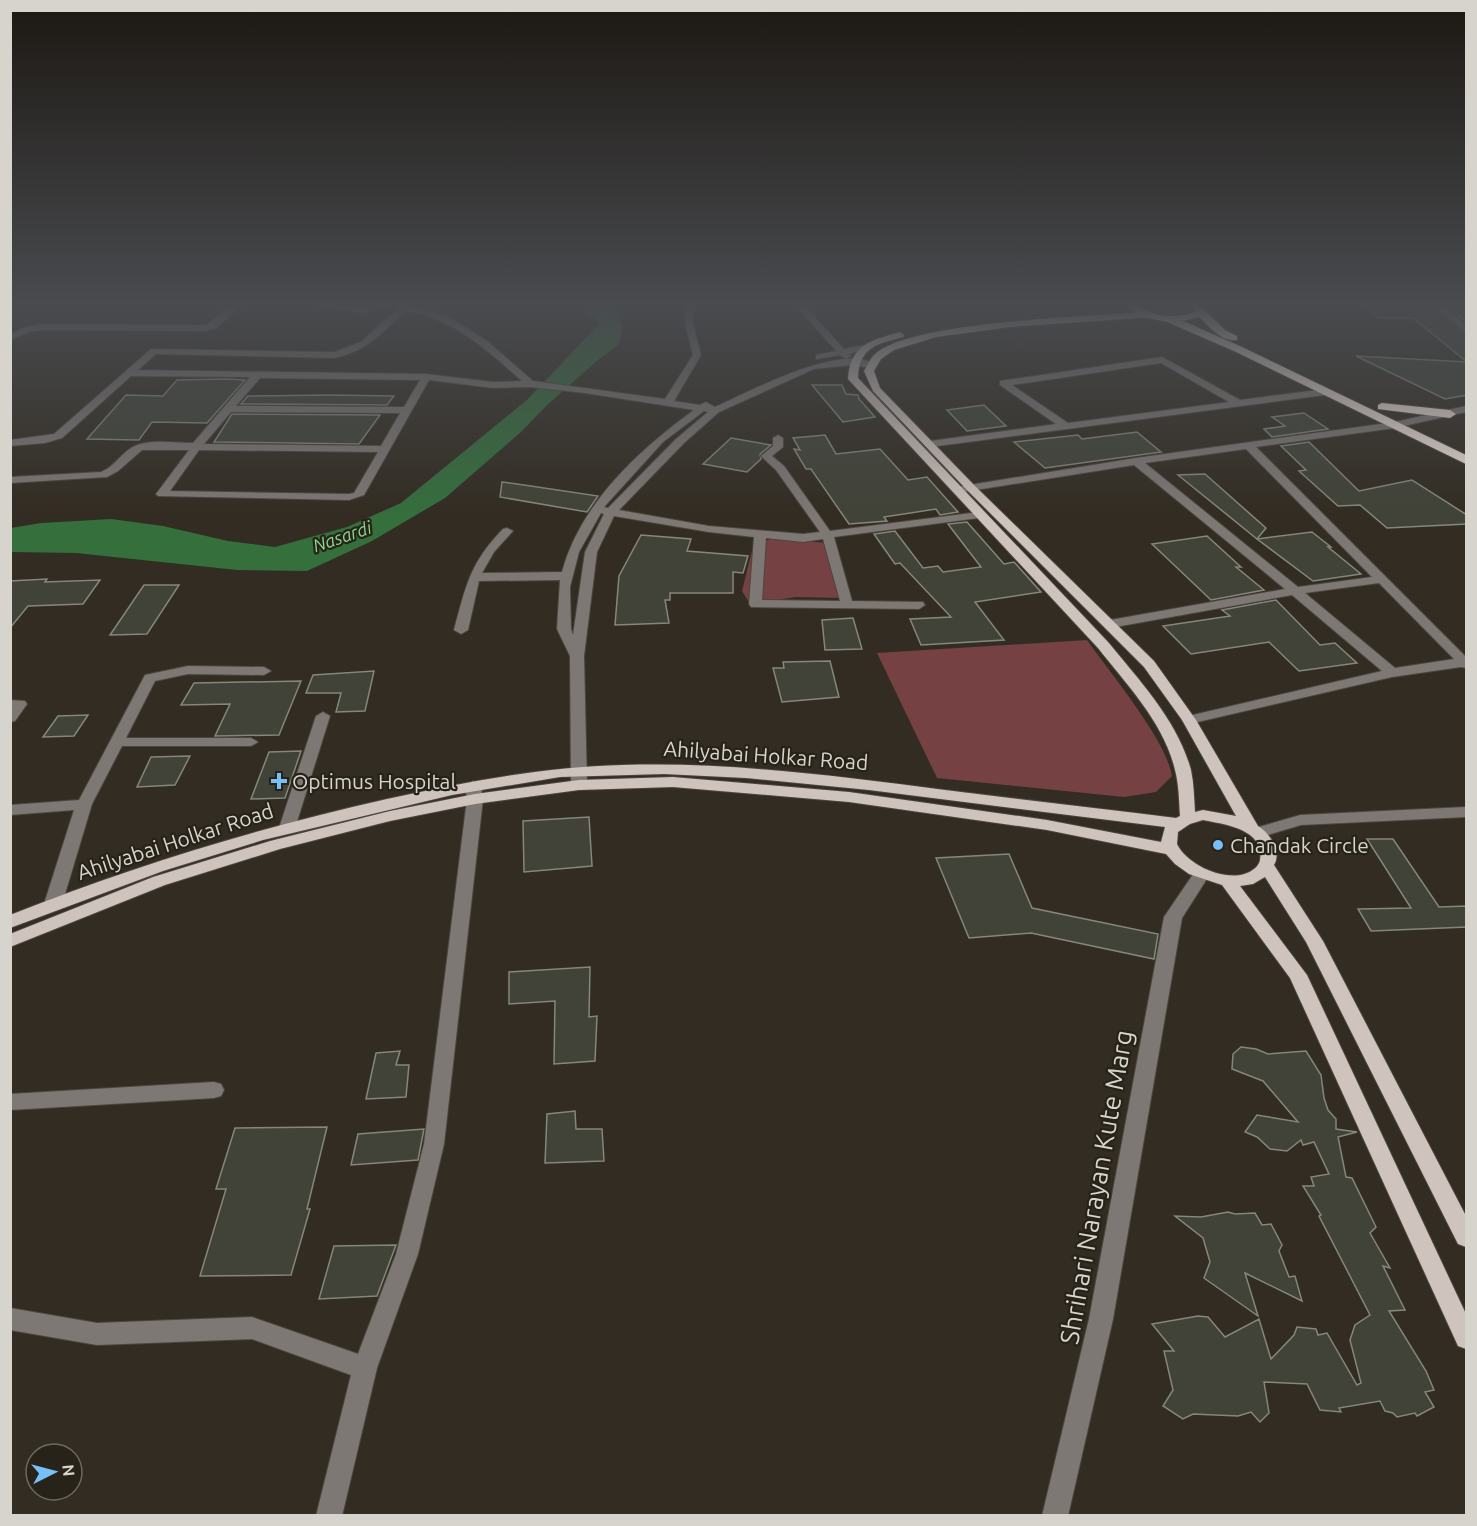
<svg xmlns="http://www.w3.org/2000/svg" width="1477" height="1526" viewBox="0 0 1477 1526" font-family="Ubuntu,sans-serif">
  <style>
    .green { fill: #764143 }
    .water { fill: #346f3c }
    .building { fill: #414338; stroke: #85877a; stroke-width: 1.5 }
    .lines { fill: none; stroke-linecap: round; stroke-linejoin: round }
    .minor-casing { stroke: #4c473e; stroke-width: 2 }
    .major-casing { stroke: #4c473e; stroke-width: 2 }
    .highway-casing { stroke: #4c473e; stroke-width: 2 }
    .minor { fill: #7e7875; fill-rule: evenodd }
    .major { fill: #cfc3bd; fill-rule: evenodd }
    .highway { fill: #efe1d9; fill-rule: evenodd }
    .poi-dot { fill: #77bff7; stroke: #282319; stroke-width: 2 }
    .labels { text-anchor: middle; dominant-baseline: central; stroke-width: 4.5; stroke-linejoin: round; paint-order: stroke }
    .far-water-label { font-size: 18px; font-style: italic; fill: #86d88e; stroke: #282319 }
    .street-label { font-size: 21px; fill: #d7d4ce; stroke: #282319 }
    .poi-label { font-size: 21px; fill: #d7d4ce; stroke: #282319; text-anchor: start }
    .near-street-label { font-size: 26px; fill: #d7d4ce; stroke: #282319 }
  </style>
  <rect width="100%" height="100%" fill="#322c22"/>
  <g class="green">
    <path d="M1147,302C1160,302 1183,297 1190,310C1177,318 1157,315 1145,306Z"/>
    <polygon points="772,538 827,543 840,598 796,597 750,604 742,591 753,547"/>
    <path d="M1087,640C1110,673 1166,739 1172,776L1156,792L1124,797L937,778L877,653Z"/>
  </g>
  <polygon class="water" points="586,302 614,302 610,308 623,325 619,344 598,360 547,405 522,431 445,498 372,541 307,571 237,570 76,553 11,552 11,528 41,523 111,519 163,526 228,541 275,547 347,527 401,503 528,399 599,324 589,313"/>
  <g class="building">
    <polygon points="1363,302 1428,302 1467,333 1467,362 1413,318 1378,318"/>
    <polygon points="1443,302 1467,302 1467,322"/>
    <polygon points="1356,356 1467,362 1467,395 1445,399"/>
    <polygon points="226,379 245,380 207,423 152,422 139,440 87,439 126,395 163,396 177,380"/>
    <polygon points="812,385 842,385 846,394 858,395 859,399 875,417 843,422"/>
    <polygon points="248,396 328,395 394,396 387,405 241,404"/>
    <polygon points="984,405 1006,426 967,431 947,410"/>
    <polygon points="1304,413 1328,429 1272,437 1264,429 1285,426 1272,417"/>
    <polygon points="232,414 380,415 359,444 214,442"/>
    <polygon points="1137,432 1161,452 1045,468 1014,442 1078,435 1082,439"/>
    <polygon points="825,435 836,454 880,449 908,480 927,477 958,512 940,515 936,509 884,517 887,521 849,524 811,469 806,469 794,449 800,450 793,438"/>
    <polygon points="731,438 771,445 760,454 761,459 747,472 703,464"/>
    <polygon points="1309,442 1359,491 1412,480 1467,515 1467,524 1387,528 1360,505 1338,506 1299,471 1306,470 1281,446"/>
    <polygon points="1205,474 1266,528 1257,539 1178,475"/>
    <polygon points="502,482 524,485 598,496 587,512 500,497"/>
    <polygon points="967,522 1004,564 1014,562 1041,592 975,602 1004,640 921,645 910,619 951,617 900,563 895,564 874,534 895,531 923,568 938,566 943,572 981,567 948,524"/>
    <polygon points="1312,532 1331,547 1328,547 1361,574 1313,581 1257,539"/>
    <polygon points="641,535 691,539 687,551 748,556 743,573 733,572 733,593 670,593 670,600 665,600 669,623 615,625 619,576"/>
    <polygon points="1207,536 1241,567 1236,567 1264,590 1211,600 1152,544"/>
    <polygon points="47,579 45,582 100,580 83,604 28,606 10,628 10,581"/>
    <polygon points="144,585 179,585 147,634 110,635"/>
    <polygon points="1276,600 1320,645 1335,643 1357,663 1299,671 1269,642 1191,654 1163,626 1230,616 1222,610"/>
    <polygon points="853,618 862,649 825,650 822,620"/>
    <polygon points="830,661 839,697 782,702 773,668 784,668 783,662"/>
    <polygon points="374,671 365,711 336,712 341,693 306,693 313,675"/>
    <polygon points="301,681 279,735 215,736 230,704 181,705 194,683"/>
    <polygon points="88,715 74,736 43,737 58,716"/>
    <polygon points="301,751 285,798 251,799 269,752"/>
    <polygon points="190,756 175,785 137,787 151,757"/>
    <polygon points="589,817 592,866 524,872 523,821"/>
    <polygon points="1367,839 1393,839 1439,907 1467,906 1467,927 1371,931 1358,909 1411,908"/>
    <polygon points="1009,854 1032,908 1158,934 1154,959 1031,933 969,938 936,858"/>
    <polygon points="590,967 589,1017 597,1016 595,1061 554,1064 555,1001 509,1004 509,972"/>
    <polygon points="1241,1047 1256,1049 1268,1054 1306,1051 1321,1075 1324,1098 1328,1110 1336,1119 1336,1129 1357,1132 1338,1137 1346,1177 1352,1178 1376,1227 1370,1233 1390,1268 1383,1266 1405,1310 1389,1311 1426,1371 1434,1390 1425,1392 1434,1407 1417,1416 1415,1413 1397,1417 1393,1413 1385,1411 1380,1401 1339,1408 1341,1412 1320,1410 1307,1384 1264,1382 1269,1413 1260,1422 1251,1412 1238,1416 1193,1414 1183,1419 1163,1406 1173,1390 1164,1351 1174,1351 1152,1324 1198,1316 1208,1317 1225,1337 1259,1319 1271,1359 1294,1335 1297,1327 1316,1329 1318,1335 1327,1333 1357,1385 1361,1383 1350,1340 1355,1325 1370,1315 1319,1216 1321,1215 1303,1186 1314,1186 1311,1177 1329,1174 1314,1142 1303,1145 1301,1140 1287,1151 1270,1149 1257,1137 1245,1132 1257,1115 1298,1122 1263,1081 1232,1069 1233,1054"/>
    <polygon points="400,1051 396,1065 409,1065 406,1097 366,1099 376,1053"/>
    <polygon points="575,1111 576,1129 602,1129 604,1161 545,1163 547,1114"/>
    <polygon points="327,1127 307,1209 310,1209 291,1275 200,1276 226,1189 216,1189 235,1128"/>
    <polygon points="424,1129 418,1160 351,1165 358,1134"/>
    <polygon points="1228,1212 1235,1214 1255,1213 1262,1225 1271,1224 1282,1245 1279,1251 1289,1277 1295,1276 1302,1301 1245,1273 1258,1316 1204,1278 1210,1262 1203,1238 1175,1216 1201,1217"/>
    <polygon points="396,1245 377,1296 319,1299 334,1246"/>
  </g>
  <g class="lines">
    <g class="minor-casing">
      <g id="minor">
        <polygon points="236,302 245,302 216,328 206,331 41,330 29,332 10,340 10,334 23,328 41,324 206,325"/>
        <polygon points="294,302 320,302 365,307 369,310 365,313"/>
        <path d="M350,302L404,305L449,317L487,341L533,381L665,399L693,355L685,323L687,302H695L693,323L701,355L674,401L700,405L706,402L715,407C749,392 842,341 876,365L871,368L852,365L814,369L719,412L684,443L619,510L709,526L803,534L820,532L776,470L761,456L773,446V438L778,435L783,438V447L772,456L784,466L830,531L979,512L985,515L979,518L834,537L852,601L923,602L925,605L919,609L751,607L749,604L754,537L709,532L614,516L597,552L584,656L587,785L584,788H574L571,785L570,656L557,629L560,580L479,581L468,630L461,634L454,630C466,585 470,563 503,529L507,528L513,531L494,552L482,573L562,572C580,504 639,450 694,410L585,393L530,387L493,388L429,380L364,495L349,500L158,496L156,494L189,450H142L118,471L107,477L10,483V477L101,472C114,467 120,455 131,448C147,438 175,443 193,443L250,377L131,376L62,438L45,443L10,446V440L54,434L151,349L334,352L361,342L397,309ZM405,310C454,319 486,349 522,381L493,382L426,374L138,370L156,354L334,358C366,352 384,332 405,310ZM260,378L420,380L404,407L236,406ZM704,411L708,412L676,439L608,508L604,507L663,442ZM231,412L400,413L381,446L204,444ZM199,450L378,452L354,493L349,494L170,491ZM601,513L604,514L585,552L573,635L571,629L570,587L579,552ZM766,538L803,542L823,539L840,601L762,600Z"/>
        <polygon points="793,302 801,302 844,349 869,344 873,347 849,354 851,356 846,359 840,355 816,359 816,355 836,351"/>
        <polygon points="1430,302 1439,302 1466,325 1466,331"/>
        <path d="M1162,357L1240,400L1325,389L1330,392L1325,395L930,447L925,444L930,441L1056,424L1000,385V381ZM1161,363L1229,402L1068,423L1012,385Z"/>
        <path d="M1466,406V412L1395,428L1256,447L1466,657V668L1461,667L1392,677L1189,724L1182,720L1184,717L1382,671L1292,595L1110,628L1105,627L1104,624L1110,620L1285,589L1134,465L957,493L952,490L957,487L1136,458L1395,422ZM1246,449L1372,577L1298,587L1145,463ZM1379,583L1454,659L1395,668L1305,593Z"/>
        <polygon points="188,666 264,667 271,671 264,675 188,674 155,681 126,738 251,738 258,742 251,746 122,746 92,804 62,904 59,908 47,908 44,904 74,810 10,815 10,805 79,800 145,675"/>
        <polygon points="10,700 25,701 27,704 15,721 10,722"/>
        <polygon points="323,712 330,716 295,828 293,832 281,832 279,828 316,716"/>
        <polygon points="473,781 481,786 483,799 444,1144 418,1254 377,1368 342,1516 316,1516 351,1375 252,1339 97,1345 10,1330 10,1308 97,1323 252,1317 358,1354 396,1254 424,1144 467,799 465,786"/>
        <polygon points="1466,807 1466,817 1301,825 1258,838 1250,833 1252,829 1300,815"/>
        <polygon points="1202,868 1208,870 1210,874 1182,918 1113,1319 1068,1516 1042,1516 1089,1319 1164,917 1196,870"/>
        <polygon points="214,1082 221,1084 224,1090 221,1096 214,1098 10,1110 10,1094"/>
      </g>
    </g>
    <g class="major-casing">
      <path id="major" d="M1149,312L1152,313V317L1010,327L936,337L894,350L881,359L874,371L880,388L975,486L1154,661L1196,720L1258,826C1270,833 1282,852 1274,865L1323,941L1466,1216V1247L1458,1244L1306,942L1265,877L1253,884L1240,886L1307,975L1466,1314V1349L1458,1346L1290,978L1222,885L1189,874L1175,864L1166,854L1047,830L849,802L673,787L579,790L475,804L390,821L280,849L165,885L10,947V934L153,877L270,841L390,811L475,794L579,780L673,777L849,792L1047,820L1161,842L1165,827L869,790L746,778L664,774L560,777L452,795L263,840L163,871L10,928V915C133,866 258,828 387,799C465,782 543,767 623,765C731,762 838,776 945,790C1022,800 1099,808 1176,818L1180,816C1179,801 1179,785 1175,770C1164,723 1127,685 1098,648L848,379C850,345 871,340 900,332L904,335L903,337C877,344 859,347 858,378L1108,642C1139,680 1178,721 1191,770C1194,784 1194,798 1195,812L1203,810L1236,816L1182,720L1144,667L967,490L873,391L864,371C867,366 870,359 874,355C907,321 1096,316 1149,312ZM1203,820C1222,824 1258,828 1260,852C1261,859 1260,865 1254,869C1233,886 1188,867 1177,844L1178,832L1190,824Z"/>
    </g>
    <g class="highway-casing">
      <g id="highway">
        <path d="M1128,302H1138V306C1154,317 1176,319 1194,312L1195,310L1185,302H1197L1225,330L1237,336V340C1221,342 1210,327 1199,317L1183,321L1242,347L1466,455V464L1234,351L1167,322L1143,317L1128,307Z"/>
        <polygon points="1382,403 1450,410 1456,414 1450,418 1378,409 1378,405"/>
      </g>
    </g>
    <use href="#minor" class="minor"/>
    <use href="#major" class="major"/>
    <use href="#highway" class="highway"/>
  </g>
  <linearGradient id="sky" x2="0" y2="1"><stop stop-color="#1c1813"/><stop offset="0.59" stop-color="#494b4f"/><stop offset="1" stop-color="#494b4f" stop-opacity="0"/></linearGradient>
  <rect width="1477" height="516" fill="url(#sky)"/>
  <g class="poi-dot">
    <path d="M276 772h6v6h6v6h-6v6h-6v-6h-6v-6h6z"/>
    <circle cx="1218" cy="845" r="6"/>
  </g>
  <g class="labels">
    <g class="far-water-label">
      <text transform="translate(342 536) rotate(-19)">Nasardi</text>
    </g>
    <g class="street-label">
      <text transform="translate(766 755) rotate(4)">Ahilyabai Holkar Road</text>
      <text transform="translate(175 841) rotate(-18)">Ahilyabai Holkar Road</text>
    </g>
    <g class="poi-label">
      <text x="292" y="781">Optimus Hospital</text>
      <text x="1230" y="845">Chandak Circle</text>
    </g>
    <g class="near-street-label">
      <text transform="translate(1096 1187) rotate(-80)">Shrihari Narayan Kute Marg</text>
    </g>
  </g>
  <rect width="1477" height="1526" fill="none" stroke="#d7d4ce" stroke-width="24"/>
  <g transform="translate(54 1472) rotate(84)"><circle r="28" fill="#282319" stroke="#6e6a61" stroke-width="1.5"/>
  <path d="M0-4.5L10 22L0 15L-10 22Z" fill="#77bff7"/>
  <text y="-9" font-size="16" font-weight="bold" text-anchor="middle" fill="#d7d4ce">N</text>
  </g>
</svg>
